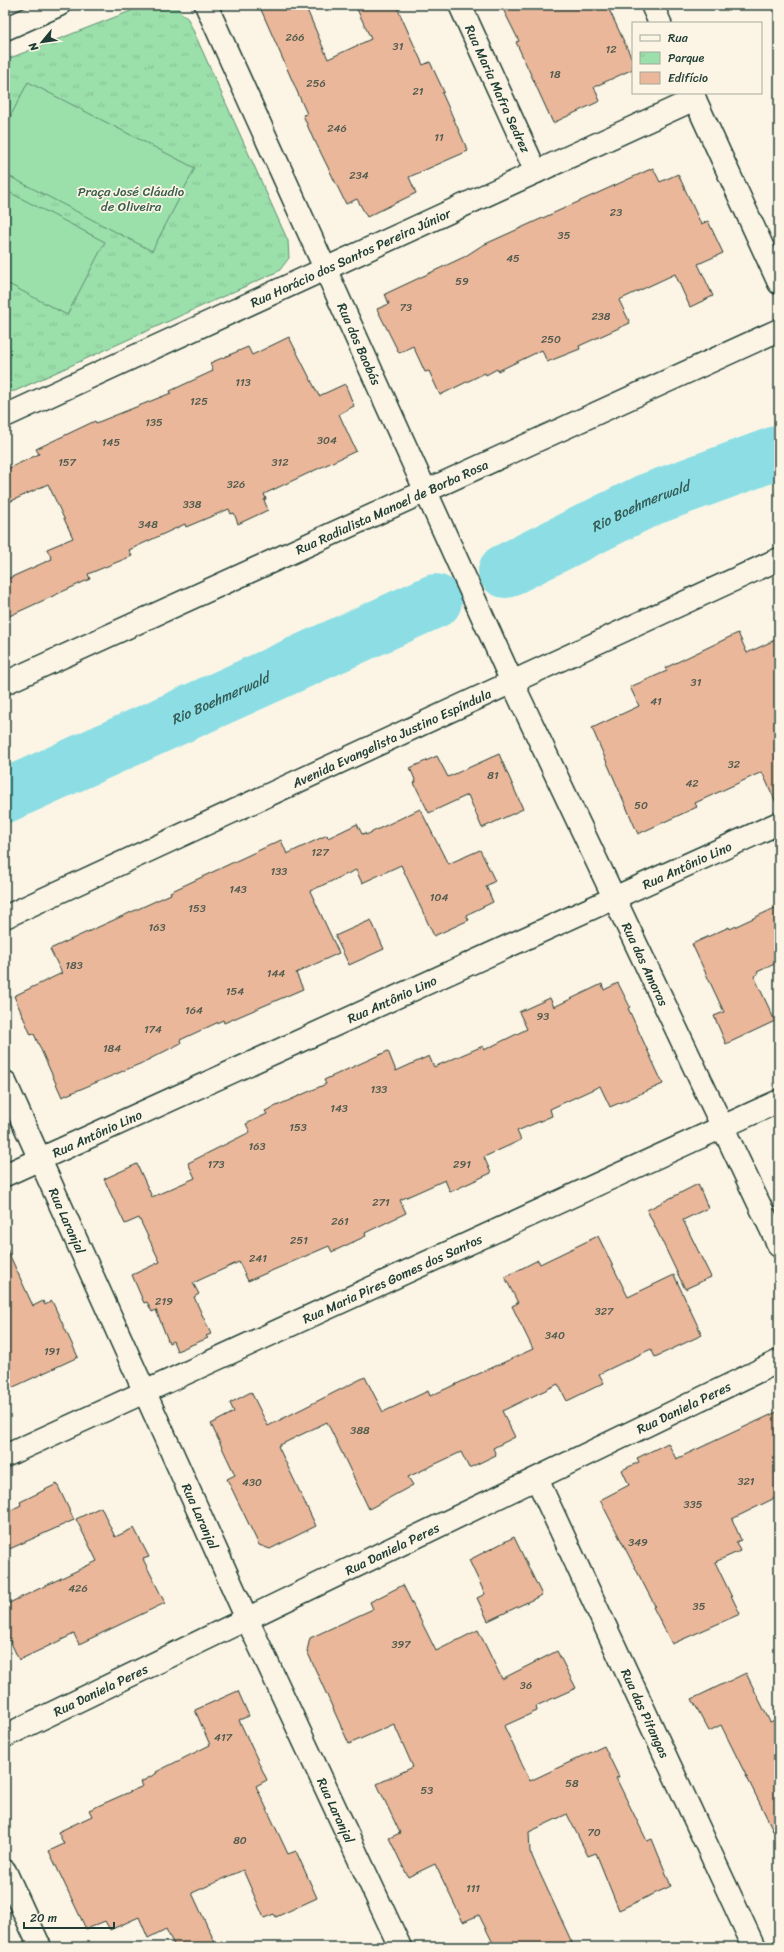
<svg xmlns="http://www.w3.org/2000/svg" width="784" height="1952" viewBox="0 0 784 1952" font-family="Sriracha,sans-serif">
  <style>
    .park { fill: url(#park-tufts); stroke: #5d8e70 }
    .pitch { fill: #9bdfab; stroke: #5d8e70 }
    .lines { fill: none; stroke-linecap: round; stroke-linejoin: round }
    .river { stroke: #8cdee4; stroke-width: 54 }
    .building { fill: #eab79b; stroke: #1f3d34 }
    .minor-casing { stroke: #1f3d34; stroke-width: 25 }
    .tertiary-casing { stroke: #1f3d34; stroke-width: 25 }
    .minor { stroke: #fcf5e5; stroke-width: 22 }
    .tertiary { stroke: #fcf5e5; stroke-width: 22 }
    .labels { text-anchor: middle; dominant-baseline: central; stroke-width: 3.5; stroke-linejoin: round; paint-order: stroke }
    .number-label { font-size: 11px; fill: #525c4e }
    .street-label { font-size: 13px; fill: #1f3d34; stroke: #fcf5e5 }
    .park-label { font-size: 13px; fill: #385d4c; stroke: #fcf5e5 }
    .water-label { font-size: 14px; font-style: italic; fill: #355d57; stroke: #fcf5e5 }
  </style>
  <defs>
    <pattern id="park-tufts" width="24" height="20" patternUnits="userSpaceOnUse"><rect width="24" height="20" fill="#9bdfab"/><path d="M3 7l-1-3M5 7V3M7 7l1-3M15 17l-1-3M17 17v-4M19 17l1-3" fill="none" stroke="#85c094"/></pattern>
  </defs>
  <rect width="100%" height="100%" fill="#fcf5e5"/>
  <filter id="ink" filterUnits="userSpaceOnUse"><feTurbulence type="fractalNoise" baseFrequency=".025" numOctaves="2"/><feDisplacementMap in="SourceGraphic" scale="8" xChannelSelector="R" yChannelSelector="G"/><feConvolveMatrix kernelMatrix="1 2 1 2 8 2 1 2 1" color-interpolation-filters="sRGB"/></filter>
  <g filter="url(#ink)">
    <polygon class="park" points="146,5 174,5 188,19 288,241 289,258 279,271 15,391 5,392 5,60"/>
    <g class="pitch">
      <polygon points="28,82 195,168 152,251 5,174 5,127"/>
      <polygon points="5,190 105,242 67,315 5,282"/>
    </g>
    <g class="lines">
      <g class="river">
        <path id="s1" d="M505,571L648,500L779,452"/>
        <path id="s2" d="M5,796L435,601"/>
      </g>
    </g>
    <g class="building">
      <polygon points="259,5 305,5 328,59 371,39 355,5 396,5 423,65 430,62 444,92 442,93 468,151 409,177 416,193 367,217 357,199 346,204 315,141 314,141 303,115 307,114"/>
      <polygon points="501,5 607,5 633,61 633,69 594,87 600,101 553,123 516,42 519,41"/>
      <polygon points="653,168 660,182 678,174 701,224 708,221 723,253 698,264 713,296 690,307 675,274 619,300 630,323 579,346 580,349 547,362 542,350 498,371 497,369 486,375 485,373 440,395 429,371 425,372 413,346 399,353 377,309 389,304 385,294 464,257 481,246"/>
      <polygon points="289,337 319,396 345,384 354,406 339,414 356,451 264,494 266,499 264,500 268,510 238,524 234,513 231,514 229,509 186,527 185,524 129,550 132,556 88,574 90,579 5,618 5,580 52,559 47,549 73,538 48,484 5,504 5,470 39,454 36,449 95,421 96,423 171,393 170,391 213,371 210,363 248,347 252,355"/>
      <polygon points="738,633 747,653 779,638 779,809 762,772 695,803 697,807 638,834 592,728 639,706 630,687 667,671 665,668"/>
      <polygon points="499,754 523,809 482,828 468,795 429,813 414,783 416,782 410,768 437,756 448,777"/>
      <polygon points="420,809 448,864 480,850 495,881 486,886 493,902 466,915 469,920 434,936 401,865 362,883 356,870 310,891 339,953 296,973 303,989 224,1023 223,1020 180,1040 181,1043 142,1063 62,1097 34,1034 31,1035 14,996 62,973 50,949 171,894 170,892 281,840 287,854 327,835 328,838 357,824 362,834 365,833 366,835"/>
      <polygon points="779,906 779,962 757,972 758,974 754,976 775,1021 726,1044 714,1016 724,1012 692,944 729,927 730,929"/>
      <polygon points="371,920 384,949 349,965 335,936"/>
      <polygon points="618,983 630,1007 628,1008 663,1084 610,1107 600,1086 550,1109 552,1116 517,1131 521,1140 484,1157 491,1173 450,1192 445,1180 400,1200 406,1213 365,1233 366,1236 332,1252 329,1246 248,1281 239,1262 193,1283 199,1294 194,1297 211,1334 206,1336 208,1338 177,1351 173,1341 169,1343 156,1310 152,1312 147,1302 144,1303 132,1275 160,1262 139,1218 125,1224 104,1179 137,1164 152,1197 195,1178 188,1163 250,1132 246,1124 267,1114 265,1111 326,1084 324,1080 346,1070 388,1051 396,1071 429,1056 434,1067 483,1046 484,1050 527,1029 519,1012 550,998 554,1007 602,984 604,990"/>
      <polygon points="698,1184 708,1208 683,1220 711,1277 685,1289 647,1210"/>
      <polygon points="598,1236 628,1297 674,1275 702,1335 655,1357 651,1349 599,1374 604,1383 567,1401 558,1384 502,1411 515,1437 493,1448 496,1455 469,1468 461,1452 408,1477 413,1485 369,1509 327,1422 278,1446 316,1526 270,1549 259,1545 227,1479 235,1475 211,1424 234,1412 230,1403 251,1392 268,1426 365,1377 383,1412 428,1391 430,1396 439,1392 533,1349 512,1306 518,1303 505,1277 538,1260 540,1264"/>
      <polygon points="5,1245 33,1306 43,1301 45,1305 52,1301 78,1357 5,1391"/>
      <polygon points="779,1411 779,1496 732,1519 741,1540 736,1542 740,1551 715,1562 740,1614 672,1644 653,1607 655,1606 600,1500 629,1485 622,1470 639,1462 637,1458 668,1443 676,1459"/>
      <polygon points="57,1484 74,1520 5,1551 5,1513 21,1505 20,1502"/>
      <polygon points="101,1507 115,1537 134,1528 149,1557 143,1559 165,1603 79,1644 74,1634 19,1660 5,1630 5,1605 97,1561 76,1519"/>
      <polygon points="514,1537 542,1595 488,1621 477,1598 485,1594 469,1560"/>
      <polygon points="403,1585 436,1651 478,1630 502,1679 557,1651 576,1688 536,1706 537,1711 504,1726 530,1781 604,1746 619,1777 616,1778 647,1841 652,1839 671,1886 619,1910 596,1853 588,1856 567,1814 529,1832 530,1852 574,1947 495,1947 479,1915 463,1922 435,1864 408,1877 389,1838 400,1833 377,1784 413,1767 394,1724 349,1744 307,1651 310,1638 373,1609 370,1602"/>
      <polygon points="746,1673 770,1722 779,1718 779,1842 721,1725 709,1731 692,1699"/>
      <polygon points="238,1691 249,1716 239,1720 267,1780 256,1786 288,1854 296,1851 317,1898 276,1917 274,1914 264,1918 243,1870 192,1893 217,1947 175,1947 166,1929 148,1938 139,1917 110,1930 105,1921 86,1929 49,1851 64,1844 58,1832 92,1816 89,1810 143,1786 141,1782 157,1773 156,1772 210,1745 195,1710"/>
    </g>
    <g class="lines">
      <g class="minor-casing">
        <g id="minor">
          <path id="s3" d="M460,5L536,172"/>
          <polyline points="652,5 660,23"/>
          <polyline points="5,29 59,5"/>
          <polyline points="692,93 779,283"/>
          <path id="s4" d="M5,416L695,99"/>
          <path id="s5" d="M779,559L512,682L779,1246"/>
          <path id="s6" d="M5,683L779,330"/>
          <path id="s7" d="M5,1175L779,823"/>
          <path id="s8" d="M5,1456L779,1101"/>
          <path id="s9" d="M537,1479L754,1947"/>
          <path id="s10" d="M247,1619L400,1947"/>
          <polyline points="5,1871 40,1947"/>
        </g>
      </g>
      <g class="tertiary-casing">
        <g id="tertiary">
          <path id="s11" d="M5,917L512,682L206,5"/>
          <path id="s12" d="M5,1082L247,1619"/>
          <path id="s13" d="M5,1736L779,1361"/>
        </g>
      </g>
      <use href="#minor" class="minor"/>
      <use href="#tertiary" class="tertiary"/>
    </g>
  </g>
  <g class="labels">
    <g class="number-label">
      <text x="295" y="37">266</text>
      <text x="398" y="46">31</text>
      <text x="611" y="49">12</text>
      <text x="555" y="74">18</text>
      <text x="316" y="83">256</text>
      <text x="418" y="91">21</text>
      <text x="337" y="128">246</text>
      <text x="439" y="137">11</text>
      <text x="359" y="175">234</text>
      <text x="616" y="212">23</text>
      <text x="564" y="235">35</text>
      <text x="513" y="258">45</text>
      <text x="462" y="281">59</text>
      <text x="406" y="307">73</text>
      <text x="601" y="316">238</text>
      <text x="551" y="339">250</text>
      <text x="243" y="382">113</text>
      <text x="199" y="401">125</text>
      <text x="154" y="422">135</text>
      <text x="327" y="440">304</text>
      <text x="111" y="442">145</text>
      <text x="67" y="462">157</text>
      <text x="280" y="462">312</text>
      <text x="236" y="484">326</text>
      <text x="192" y="504">338</text>
      <text x="148" y="524">348</text>
      <text x="696" y="682">31</text>
      <text x="656" y="701">41</text>
      <text x="734" y="764">32</text>
      <text x="493" y="775">81</text>
      <text x="692" y="783">42</text>
      <text x="641" y="805">50</text>
      <text x="320" y="852">127</text>
      <text x="279" y="871">133</text>
      <text x="238" y="889">143</text>
      <text x="439" y="897">104</text>
      <text x="197" y="908">153</text>
      <text x="157" y="927">163</text>
      <text x="74" y="965">183</text>
      <text x="276" y="973">144</text>
      <text x="235" y="991">154</text>
      <text x="194" y="1010">164</text>
      <text x="543" y="1016">93</text>
      <text x="153" y="1029">174</text>
      <text x="112" y="1048">184</text>
      <text x="379" y="1089">133</text>
      <text x="339" y="1108">143</text>
      <text x="298" y="1127">153</text>
      <text x="257" y="1146">163</text>
      <text x="216" y="1164">173</text>
      <text x="462" y="1164">291</text>
      <text x="381" y="1202">271</text>
      <text x="340" y="1221">261</text>
      <text x="299" y="1240">251</text>
      <text x="258" y="1258">241</text>
      <text x="164" y="1301">219</text>
      <text x="604" y="1311">327</text>
      <text x="555" y="1335">340</text>
      <text x="52" y="1351">191</text>
      <text x="360" y="1430">388</text>
      <text x="746" y="1481">321</text>
      <text x="252" y="1482">430</text>
      <text x="693" y="1504">335</text>
      <text x="638" y="1542">349</text>
      <text x="78" y="1588">426</text>
      <text x="699" y="1606">35</text>
      <text x="401" y="1644">397</text>
      <text x="526" y="1685">36</text>
      <text x="223" y="1737">417</text>
      <text x="572" y="1783">58</text>
      <text x="427" y="1790">53</text>
      <text x="594" y="1832">70</text>
      <text x="240" y="1840">80</text>
      <text x="473" y="1888">111</text>
    </g>
    <g class="street-label">
      <text stroke="none"><textPath href="#s3" startOffset="92">Rua Maria Mafra Sedrez</textPath></text>
      <text stroke="none"><textPath href="#s4" startOffset="380">Rua Horácio dos Santos Pereira Júnior</textPath></text>
      <text transform="translate(359 344) rotate(66)">Rua dos Baobás</text>
      <text stroke="none"><textPath href="#s6" startOffset="425">Rua Radialista Manoel de Borba Rosa</textPath></text>
      <text stroke="none"><textPath href="#s11" startOffset="426">Avenida Evangelista Justino Espíndula</textPath></text>
      <text stroke="none"><textPath href="#s7" startOffset="749">Rua Antônio Lino</textPath></text>
      <text stroke="none"><textPath href="#s5" startOffset="606">Rua das Amoras</textPath></text>
      <text stroke="none"><textPath href="#s7" startOffset="425">Rua Antônio Lino</textPath></text>
      <text stroke="none"><textPath href="#s7" startOffset="101">Rua Antônio Lino</textPath></text>
      <text stroke="none"><textPath href="#s12" startOffset="152">Rua Laranjal</textPath></text>
      <text stroke="none"><textPath href="#s8" startOffset="426">Rua Maria Pires Gomes dos Santos</textPath></text>
      <text stroke="none"><textPath href="#s13" startOffset="754">Rua Daniela Peres</textPath></text>
      <text stroke="none"><textPath href="#s12" startOffset="476">Rua Laranjal</textPath></text>
      <text stroke="none"><textPath href="#s13" startOffset="430">Rua Daniela Peres</textPath></text>
      <text stroke="none"><textPath href="#s13" startOffset="106">Rua Daniela Peres</textPath></text>
      <text stroke="none"><textPath href="#s9" startOffset="258">Rua das Pitangas</textPath></text>
      <text stroke="none"><textPath href="#s10" startOffset="211">Rua Laranjal</textPath></text>
    </g>
    <g class="park-label">
      <text x="131" y="191">Praça José Cláudio<tspan x="131" dy="15">de Oliveira</tspan></text>
    </g>
    <g class="water-label">
      <text stroke="none"><textPath href="#s1" startOffset="150">Rio Boehmerwald</textPath></text>
      <text stroke="none"><textPath href="#s2" startOffset="236">Rio Boehmerwald</textPath></text>
    </g>
  </g>
  <rect width="784" height="1952" fill="none" stroke="#fcf5e5" stroke-width="20"/>
  <rect x="10" y="10" width="764" height="1932" fill="none" stroke="#1f3d34" stroke-width="1.5" filter="url(#ink)"/>
  <rect x="632" y="22" width="130" height="72" fill="#fcf5e5" stroke="#a4ab9e"/>
  <rect x="640" y="35" width="20" height="6" fill="#fcf5e5" stroke="#a4ab9e"/>
  <text x="668" y="42" font-size="12" fill="#1f3d34">Rua</text>
  <rect x="640" y="52" width="20" height="12" fill="url(#park-tufts)" stroke="#a4ab9e"/>
  <text x="668" y="62" font-size="12" fill="#1f3d34">Parque</text>
  <rect x="640" y="72" width="20" height="12" fill="#eab79b" stroke="#a4ab9e"/>
  <text x="668" y="82" font-size="12" fill="#1f3d34">Edifício</text>
  <g transform="translate(42 42) rotate(241)" stroke="#fcf5e5" stroke-width="3" paint-order="stroke">
  <path d="M0-3L7 15L0 10L-7 15Z" fill="#1f3d34"/>
  <text y="-6" font-size="11" font-weight="bold" text-anchor="middle" fill="#1f3d34">N</text>
  </g>
  <path d="M24 1922v6h90v-6" fill="none" stroke="#1f3d34" stroke-width="2"/>
  <text x="30" y="1922" font-size="12" fill="#1f3d34" stroke="#fcf5e5" stroke-width="3" paint-order="stroke">20 m</text>
</svg>
